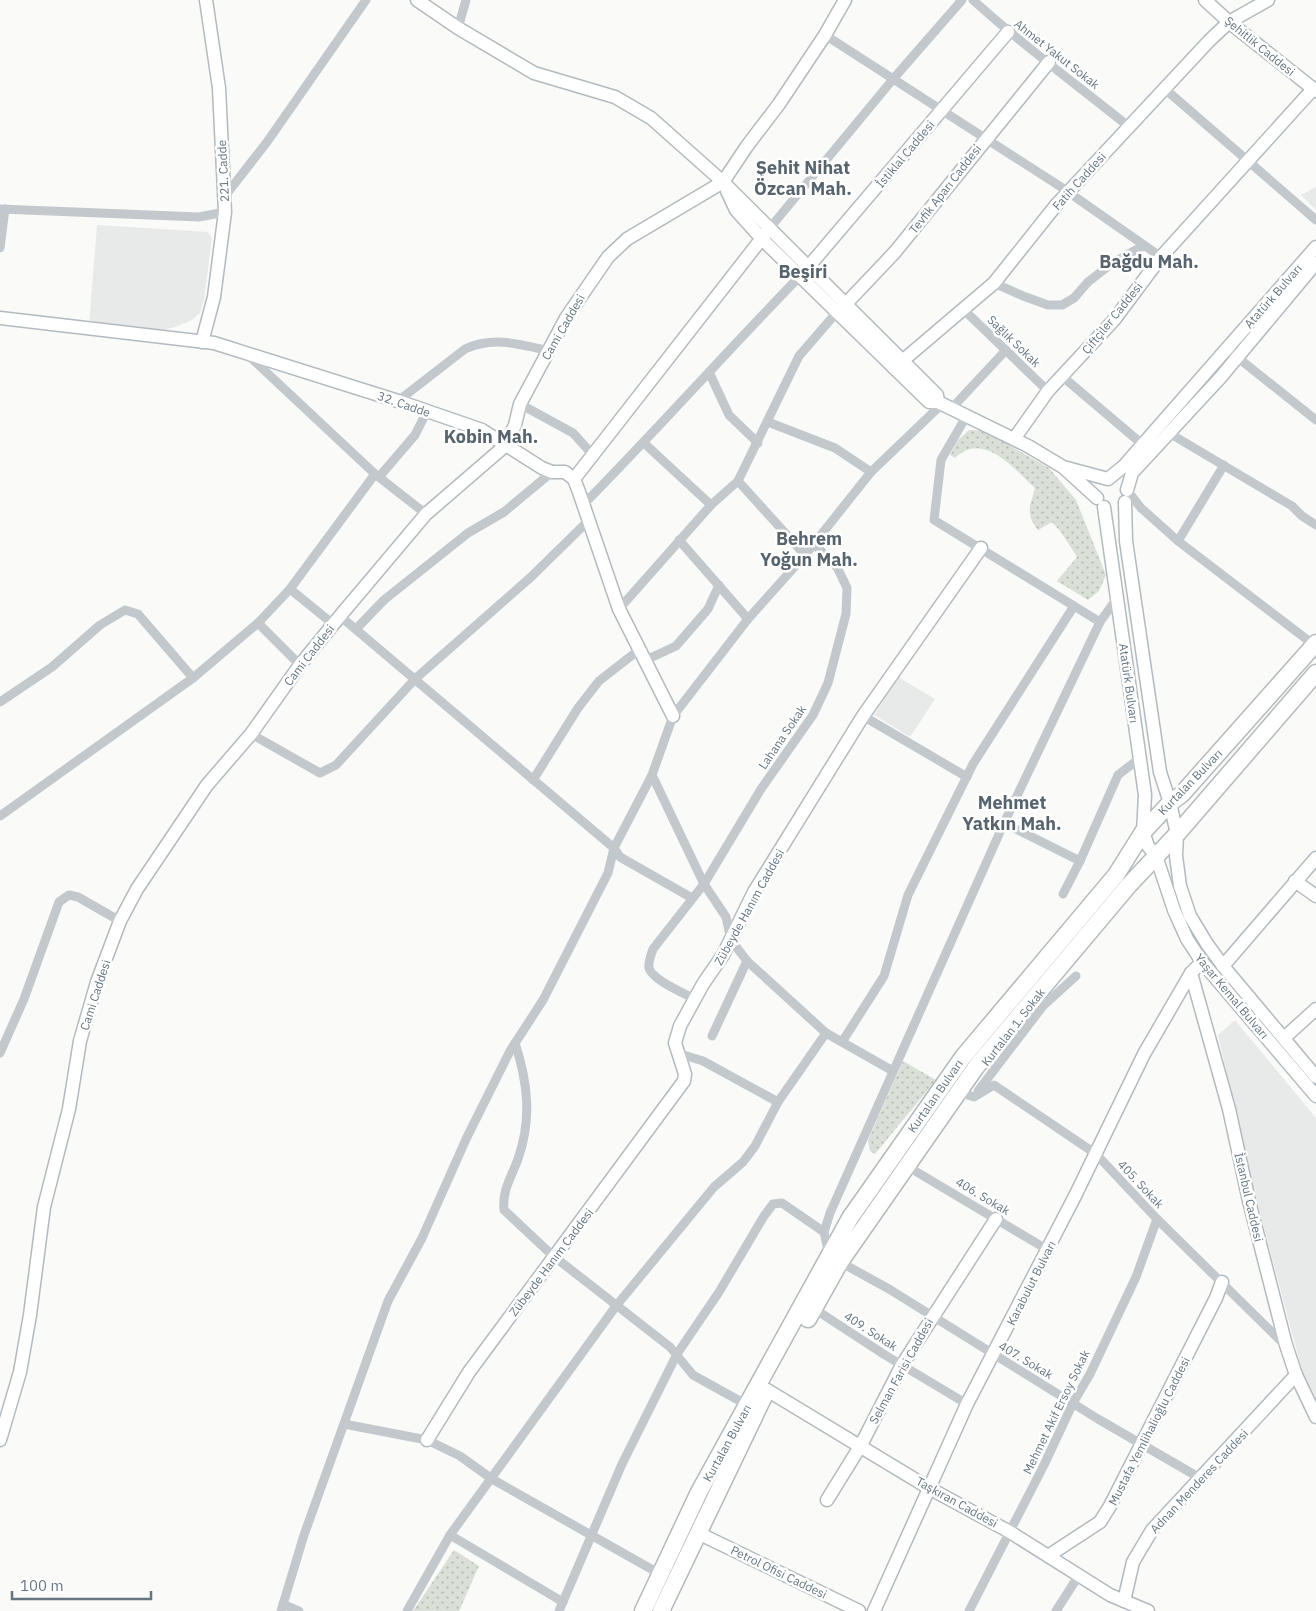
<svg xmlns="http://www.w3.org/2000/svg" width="1316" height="1611" viewBox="0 0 1316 1611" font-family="'IBM Plex Sans',sans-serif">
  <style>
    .built { fill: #e8e9e9 }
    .grass { fill: url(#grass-dots) }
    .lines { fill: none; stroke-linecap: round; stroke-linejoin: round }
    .secondary-casing { stroke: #b3babf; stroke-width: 15 }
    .highway-casing { stroke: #b4b9bd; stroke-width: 19 }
    .street { stroke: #c3c8cc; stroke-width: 9 }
    .secondary { stroke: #fff; stroke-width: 12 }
    .highway { stroke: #fff; stroke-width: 16 }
    .labels { text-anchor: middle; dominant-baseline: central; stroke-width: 5; stroke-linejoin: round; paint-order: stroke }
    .street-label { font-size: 12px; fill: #657683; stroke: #fff }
    .district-label { font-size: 18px; font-weight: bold; fill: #57646e; stroke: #fff }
  </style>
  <defs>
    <pattern id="grass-dots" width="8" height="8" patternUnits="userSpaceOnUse" patternTransform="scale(1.25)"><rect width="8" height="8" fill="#dadfd7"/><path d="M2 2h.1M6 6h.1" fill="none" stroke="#b4b9b4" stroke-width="1.8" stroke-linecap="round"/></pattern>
  </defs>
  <rect width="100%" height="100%" fill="#fafaf8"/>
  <g class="built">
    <polygon points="1316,187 1316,210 1301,195"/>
    <polygon points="97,225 208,232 212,238 204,300 200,313 192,320 175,327 157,332 89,325"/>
    <polygon points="898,677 935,699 910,737 874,715"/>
    <polygon points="1235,1020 1316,1118 1316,1406 1308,1392 1285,1307 1251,1179 1218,1035"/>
  </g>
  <g class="grass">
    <path d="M969,430L984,431L1049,468L1076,500L1106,575L1099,591L1088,600L1057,581L1077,557L1061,532L1052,522L1038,530C1025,513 1030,507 1035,488C1014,469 983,430 955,458L950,455L958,440Z"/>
    <polygon points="903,1061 936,1080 875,1154 870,1151 868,1140"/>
    <polygon points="454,1550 479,1566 459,1611 413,1611"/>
  </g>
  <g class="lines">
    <g class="secondary-casing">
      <g id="secondary">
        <polyline points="417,0 458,28 534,73 615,97 651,118 723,182 937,395 938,402"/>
        <polyline points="1205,0 1229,22 1316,91"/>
        <polyline points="727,191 736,210 762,239 929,402 938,402 1028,446 1063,467 1097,498"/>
        <polyline points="804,272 1008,32"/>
        <polyline points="840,310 895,252 1049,62"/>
        <polyline points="0,318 214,343 398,401 482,430 542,468 552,472 565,472 574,479 579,492 619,609 673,716"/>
        <polyline points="202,342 214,297 225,212 219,88 206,0"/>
        <polyline points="894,368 994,283 1057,204 1209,41 1229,22 1268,0"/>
        <polyline points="1014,439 1048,391 1114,320 1161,257 1313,89"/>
        <polyline points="1067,468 1108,479 1124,466 1316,247"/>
        <polyline points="574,479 766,233"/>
        <polyline points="1127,490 1132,473 1220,378 1316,263"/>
        <polyline points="1125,502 1126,541 1160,772 1170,803 1177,834 1176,856 1180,886 1190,916 1207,944 1223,966 1316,1077"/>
        <polyline points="1104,507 1145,795 1143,832 1148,846 1156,856 1174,910 1187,939 1202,962 1316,1096"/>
        <polyline points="1295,881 1316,896"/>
        <polyline points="1223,966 1316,858"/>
        <polyline points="1191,973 1229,1109 1249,1201 1286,1345 1296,1375 1316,1417"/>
        <polyline points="1284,1038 1316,1009"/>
        <polyline points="767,1390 929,1488 1010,1532 1110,1595 1148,1611"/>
        <polyline points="0,1440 20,1372 30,1315 44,1207 69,1109 80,1041 97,982 120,921 137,889 207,785 251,734 300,665 340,616 426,514 506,445 515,425 520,404 566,318 608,257 627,239 723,182 747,146 779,104 825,35 845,0"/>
        <polyline points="427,1440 469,1372 684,1081 685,1074 675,1043 680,1026 703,984 723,955 754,892 863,716 981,548"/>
        <polyline points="827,1500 861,1445 902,1365 996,1219"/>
        <polyline points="698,1533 859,1611"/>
        <polyline points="1048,1556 1100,1522 1110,1506 1216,1298 1222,1282"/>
        <polyline points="1124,1601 1133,1562 1152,1530 1296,1375"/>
        <polyline points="874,1611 967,1404 1075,1196 1144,1054 1191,973 1202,962"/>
      </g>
    </g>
    <g class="highway-casing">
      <g id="highway">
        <polyline points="808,1319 840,1262 976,1067 1129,885 1177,834 1316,673"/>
        <polyline points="643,1611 699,1492 850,1218 963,1057 1116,875 1143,832 1170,803 1182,794 1316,643"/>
        <polyline points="661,1611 766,1392"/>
      </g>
    </g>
    <g class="street">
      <path d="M973,0C1022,45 1076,84 1128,126"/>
      <polyline points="458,28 466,0"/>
      <polyline points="825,35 1061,187 1161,257"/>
      <polyline points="1165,89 1316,220"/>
      <polyline points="225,196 267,142 366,0"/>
      <polyline points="0,209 199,217 225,212"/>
      <polyline points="769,229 894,78 962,0"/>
      <polyline points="0,248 5,209"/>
      <polyline points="994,283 1023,296 1048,305 1062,305 1074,298 1088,282 1111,264 1143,246"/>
      <polyline points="963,309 1048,391"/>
      <polyline points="1227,349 1316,420"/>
      <polyline points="249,356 375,474 426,514"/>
      <polyline points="709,372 729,415 758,443"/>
      <polyline points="1063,377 1142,444"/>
      <path d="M398,401L465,349C493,336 520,344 549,351"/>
      <polyline points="520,404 573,433 593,455"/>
      <polyline points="951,409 1006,350"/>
      <polyline points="967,415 941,460 934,520 1100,622"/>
      <polyline points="768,422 835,448 871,472"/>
      <polyline points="1169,433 1292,506 1302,516 1316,525"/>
      <polyline points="644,443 711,505"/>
      <polyline points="379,477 415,435 427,411"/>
      <polyline points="738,481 805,555"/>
      <polyline points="1127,490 1141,508 1178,541 1314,645"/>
      <path d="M583,505C657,430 727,351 801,275"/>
      <polyline points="679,540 748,619"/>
      <polyline points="1178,541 1224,465"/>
      <polyline points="290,589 333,624"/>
      <polyline points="619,609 711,505 738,481 799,356 837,312"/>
      <polyline points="340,616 614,848 620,857 692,898"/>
      <polyline points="258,623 300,665"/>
      <polyline points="356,629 384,600 468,533 504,512 552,472"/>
      <polyline points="646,660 676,646 708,609 719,585"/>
      <polyline points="0,702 52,667 100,625 125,610 138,614 193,678"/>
      <polyline points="863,716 967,777"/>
      <polyline points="251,734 320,773 336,765 415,679 531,577 587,522"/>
      <polyline points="652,775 704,884 726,917 731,940 747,961 826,1033 893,1071"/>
      <polyline points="533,780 578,708 599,681 640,649"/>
      <polyline points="0,816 193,678 258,623 290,589 375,474"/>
      <polyline points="1004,823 1080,861"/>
      <polyline points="1063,894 1080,861 1118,775 1140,758"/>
      <path d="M695,999C684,993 652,980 649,968C648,962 651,955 653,949L704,884L761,789L813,715L828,683L846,614L847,588L837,567L813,543"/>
      <polyline points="712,1036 747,961"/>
      <polyline points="842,1042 884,976 908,895 973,764 1074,606"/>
      <path d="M515,1043C528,1083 532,1119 518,1159C511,1178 502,1190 504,1210L552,1255L670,1347L693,1375L747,1405"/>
      <polyline points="0,1053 24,999 59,902 69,895 78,897 120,921"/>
      <polyline points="677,1053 703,1061 778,1102"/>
      <polyline points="978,1091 1043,1006 1076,976"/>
      <polyline points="958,1092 974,1097 994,1085 1096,1154 1157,1219 1285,1345"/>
      <polyline points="905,1165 1048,1250"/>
      <polyline points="829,1255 824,1232 830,1213 1004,823 1100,622 1117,598"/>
      <polyline points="840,1262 889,1289 1098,1419 1200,1478"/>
      <polyline points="813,1308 885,1355 967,1404"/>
      <polyline points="344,1424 427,1440 460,1456 492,1479 660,1574"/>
      <polyline points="450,1535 563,1602"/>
      <polyline points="283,1604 299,1611"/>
      <polyline points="281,1611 304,1535 388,1301 422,1238 467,1137 510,1051 543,1000 608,873 614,848 652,775 673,716 748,619 805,555 871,472 942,404"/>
      <polyline points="407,1611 450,1535 616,1306 714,1187 743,1162 755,1146 778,1102 826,1033"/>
      <polyline points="559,1611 622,1464 677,1354 719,1292 764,1216 773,1204 782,1203 824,1232"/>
      <polyline points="969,1611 1044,1465 1073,1403 1090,1374 1136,1277 1157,1219"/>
      <polyline points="1056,1611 1079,1575"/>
    </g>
    <use href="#secondary" class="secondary"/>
    <use href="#highway" class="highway"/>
  </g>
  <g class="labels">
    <g class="street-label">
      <text transform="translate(1260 46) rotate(39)">Şehitlik Caddesi</text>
      <text transform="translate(1057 54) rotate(38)">Ahmet Yakut Sokak</text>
      <text transform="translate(905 154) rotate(-50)">İstiklal Caddesi</text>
      <text transform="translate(223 171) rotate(-93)">221. Cadde</text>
      <text transform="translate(1079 181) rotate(-48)">Fatih Caddesi</text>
      <text transform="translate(945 189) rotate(-52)">Tevfik Aparı Caddesi</text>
      <text transform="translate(1273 296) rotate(-49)">Atatürk Bulvarı</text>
      <text transform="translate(1112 318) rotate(-51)">Çiftçiler Caddesi</text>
      <text transform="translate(563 327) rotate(-60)">Cami Caddesi</text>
      <text transform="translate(1014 341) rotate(44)">Sağlık Sokak</text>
      <text transform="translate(404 404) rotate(19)">32. Cadde</text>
      <text transform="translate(309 655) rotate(-52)">Cami Caddesi</text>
      <text transform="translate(1129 683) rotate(82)">Atatürk Bulvarı</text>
      <text transform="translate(782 737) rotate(-56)">Lahana Sokak</text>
      <text transform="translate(1190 782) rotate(-46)">Kurtalan Bulvarı</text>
      <text transform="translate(749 907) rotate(-61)">Zübeyde Hanım Caddesi</text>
      <text transform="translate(95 995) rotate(-72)">Cami Caddesi</text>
      <text transform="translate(1232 996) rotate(50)">Yaşar Kemal Bulvarı</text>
      <text transform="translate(1013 1027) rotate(-52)">Kurtalan 1. Sokak</text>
      <text transform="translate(935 1096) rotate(-55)">Kurtalan Bulvarı</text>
      <text transform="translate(1141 1184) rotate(47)">405. Sokak</text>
      <text transform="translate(983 1196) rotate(31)">406. Sokak</text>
      <text transform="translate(1249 1197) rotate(77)">İstanbul Caddesi</text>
      <text transform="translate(551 1262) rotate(-53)">Zübeyde Hanım Caddesi</text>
      <text transform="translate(1031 1283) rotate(-63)">Karabulut Bulvarı</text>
      <text transform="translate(871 1331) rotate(33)">409. Sokak</text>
      <text transform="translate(1026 1360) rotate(31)">407. Sokak</text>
      <text transform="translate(901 1371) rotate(-61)">Selman Farisi Caddesi</text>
      <text transform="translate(1056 1412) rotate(-64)">Mehmet Akif Ersoy Sokak</text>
      <text transform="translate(1149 1431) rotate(-63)">Mustafa Yemlihalioğlu Caddesi</text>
      <text transform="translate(727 1443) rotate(-61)">Kurtalan Bulvarı</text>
      <text transform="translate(1199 1481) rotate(-47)">Adnan Menderes Caddesi</text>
      <text transform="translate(957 1502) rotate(29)">Taşkıran Caddesi</text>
      <text transform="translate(779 1572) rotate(26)">Petrol Ofisi Caddesi</text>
    </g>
    <g class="district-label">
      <text x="803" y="167">Şehit Nihat<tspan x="803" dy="21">Özcan Mah.</tspan></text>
      <text x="1149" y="261">Bağdu Mah.</text>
      <text x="803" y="271">Beşiri</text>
      <text x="491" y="436">Kobin Mah.</text>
      <text x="809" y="538">Behrem<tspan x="809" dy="21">Yoğun Mah.</tspan></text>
      <text x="1012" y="802">Mehmet<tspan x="1012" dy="21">Yatkın Mah.</tspan></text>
    </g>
  </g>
  <path d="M12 1591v8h139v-8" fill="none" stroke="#657683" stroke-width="2.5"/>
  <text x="20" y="1591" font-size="15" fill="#657683" stroke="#ffffff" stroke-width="4" paint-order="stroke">100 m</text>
</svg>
